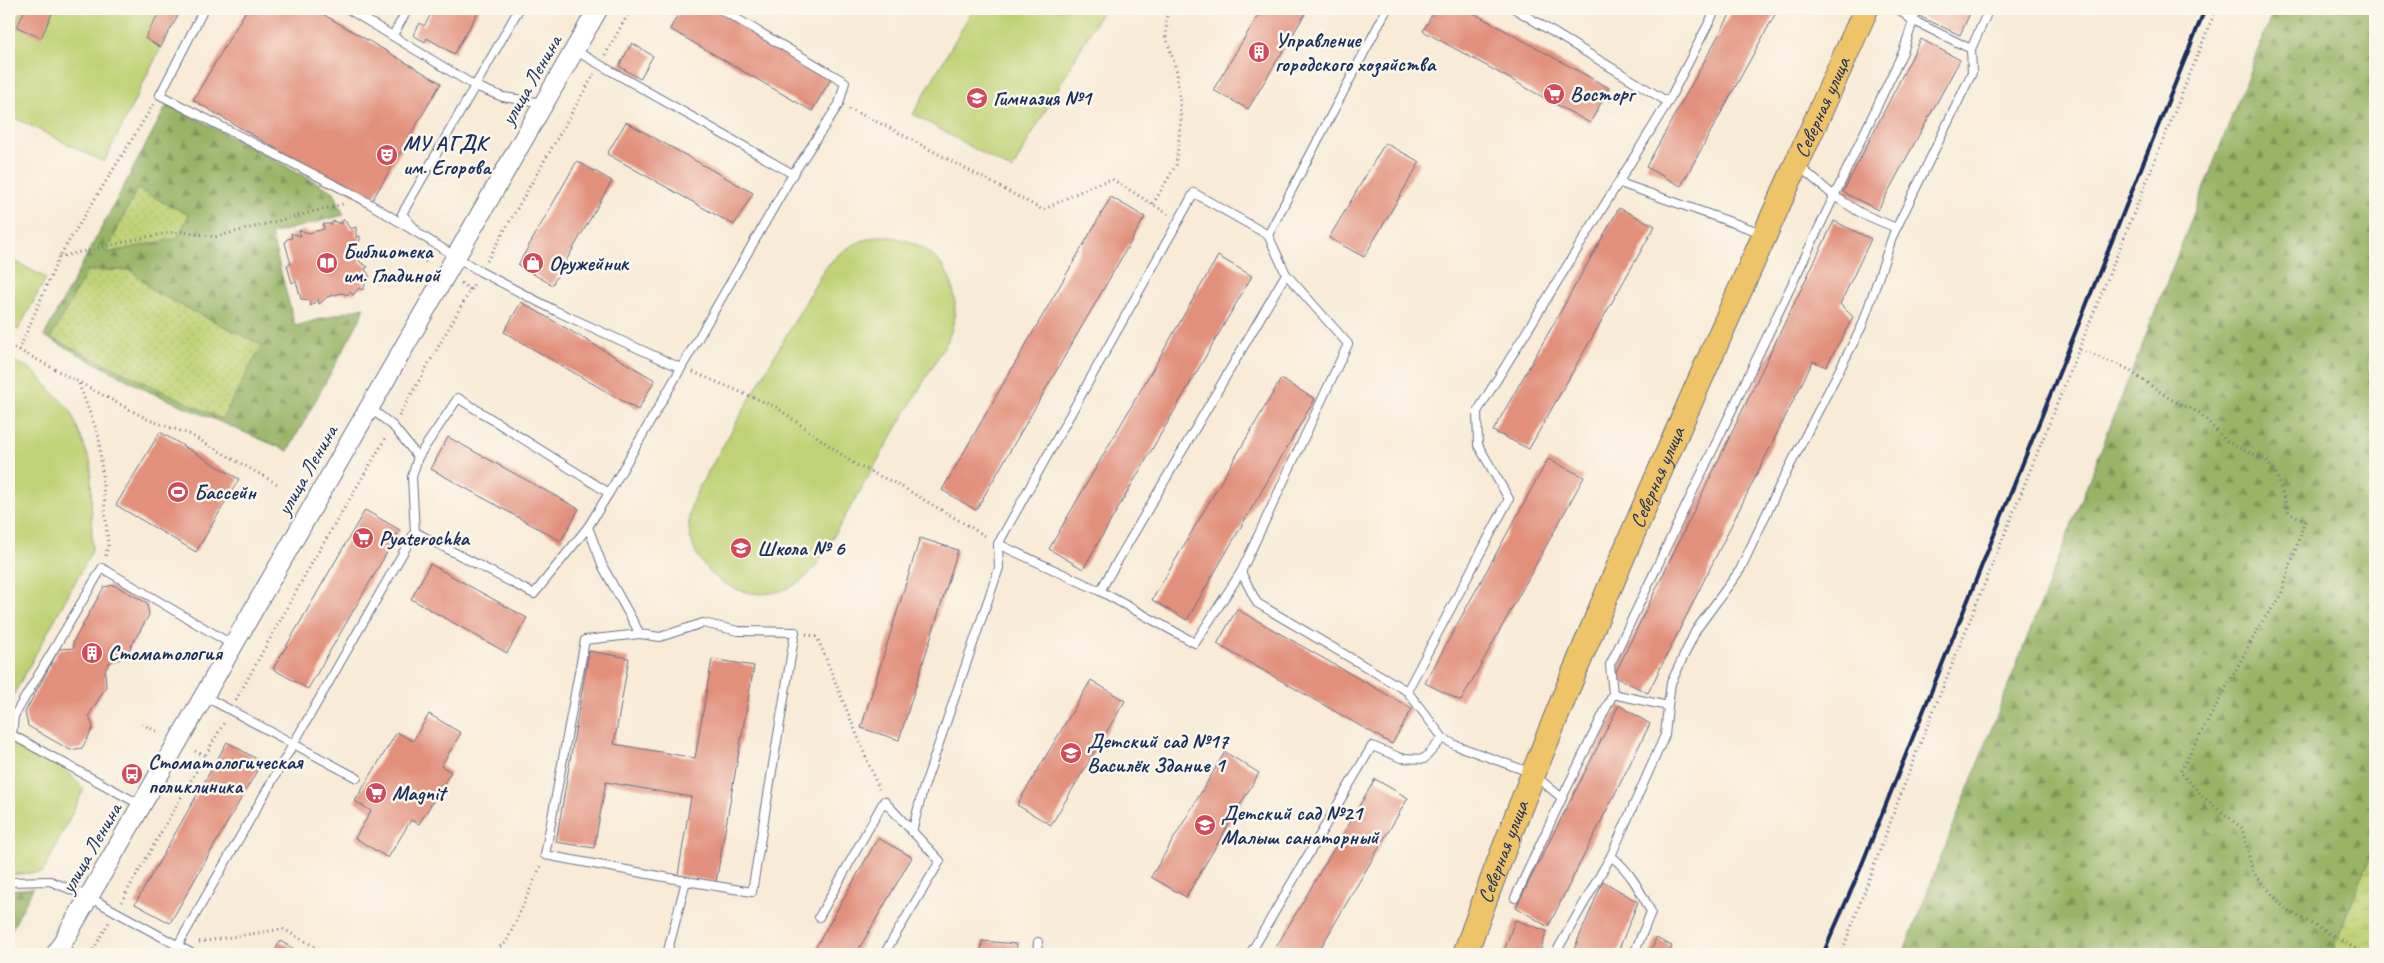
<svg xmlns="http://www.w3.org/2000/svg" width="2384" height="963" viewBox="0 0 2384 963" font-family="Caveat,sans-serif">
  <style>
    .forest { fill: url(#forest-firs); stroke: #5a7262; fill-rule: evenodd }
    .wetland { fill: url(#wetland-marsh); stroke: #6e806a }
    .park { fill: url(#park-dots); stroke: #6e806a }
    .garden { fill: #c0d275; stroke: #6e806a }
    .building { fill: #e28f7b }
    .lines { fill: none; stroke-linecap: round; stroke-linejoin: round }
    .service-casing { stroke: #687188; stroke-width: 10 }
    .tertiary-casing { stroke: #687188; stroke-width: 21 }
    .primary-casing { stroke: #687188; stroke-width: 26 }
    .path { stroke: #687188; stroke-width: 3; stroke-dasharray: 1 4; stroke-linecap: butt }
    .service { stroke: #fff; stroke-width: 8 }
    .tertiary { stroke: #fff; stroke-width: 19 }
    .primary { stroke: #efc469; stroke-width: 24 }
    .rail { stroke: #1b2f5e; stroke-width: 4 }
    .labels { text-anchor: middle; dominant-baseline: central; stroke-width: 5; stroke-linejoin: round; paint-order: stroke }
    .poi-label { font-size: 21px; font-weight: bold; fill: #1b2f5e; stroke: #fbf7ec; text-anchor: start }
    .street-label { font-size: 21px; fill: #1b2f5e; stroke: #fbf7ec }
  </style>
  <defs>
    <pattern id="forest-firs" width="22" height="20" patternUnits="userSpaceOnUse" patternTransform="scale(1.25)"><rect width="22" height="20" fill="#98b466"/><path d="M5 1l3.5 6h-7zM16 11l3.5 6h-7z" fill="#7b9357"/></pattern>
    <pattern id="wetland-marsh" width="20" height="14" patternUnits="userSpaceOnUse" patternTransform="scale(1.25)"><rect width="20" height="14" fill="#c0d275"/><path d="M1 5h8M5 5V1M11 12h8M15 12V8" fill="none" stroke="#a4b568"/></pattern>
    <pattern id="park-dots" width="8" height="8" patternUnits="userSpaceOnUse" patternTransform="scale(1.25)"><rect width="8" height="8" fill="#c0d275"/><path d="M2 2h.1M6 6h.1" fill="none" stroke="#a4b568" stroke-width="1.8" stroke-linecap="round"/></pattern>
  </defs>
  <rect width="100%" height="100%" fill="#fbf7ec"/>
  <filter id="ink" filterUnits="userSpaceOnUse"><feTurbulence type="fractalNoise" baseFrequency=".02" numOctaves="2"/><feDisplacementMap in="SourceGraphic" scale="10" xChannelSelector="R" yChannelSelector="G"/><feConvolveMatrix kernelMatrix="1 2 1 2 8 2 1 2 1" color-interpolation-filters="sRGB"/></filter>
  <filter id="wash" filterUnits="userSpaceOnUse"><feTurbulence type="fractalNoise" baseFrequency=".0096" numOctaves="4" result="noise"/><feDisplacementMap in="SourceGraphic" scale="20" xChannelSelector="R" yChannelSelector="G"/><feGaussianBlur stdDeviation="1.12" result="paint"/><feColorMatrix in="noise" values="0 0 0 0 0 0 0 0 0 0 0 0 0 0 0 0 0 1.4 0 .05"/><feComposite in="paint" operator="in"/></filter>
  <g filter="url(#wash)">
    <rect width="100%" height="100%" fill="#f8ebd7"/>
    <g class="forest">
      <polygon points="2274,9 2375,9 2375,348 2368,363 2375,387 2375,846 2331,954 1903,954"/>
      <path d="M168,103L334,192L344,215L271,234L295,326L364,307L360,319L288,451L150,392L44,336ZM137,190L189,215L177,238L107,253ZM131,270L156,293L262,345L87,271Z"/>
      <polygon points="33,888 9,935 9,890"/>
    </g>
    <polygon class="wetland" points="2375,846 2375,954 2331,954"/>
    <g class="park">
      <polygon points="137,189 189,215 177,238 106,253"/>
      <polygon points="131,270 156,293 262,345 222,419 51,338 87,271"/>
    </g>
    <g class="garden">
      <polygon points="22,9 180,9 104,162 9,115 9,35"/>
      <polygon points="973,9 1103,9 1012,170 913,114"/>
      <path d="M879,236C938,238 970,285 948,340L815,568C807,576 799,584 788,588C741,609 687,570 689,520C689,507 695,495 701,484L825,268C841,250 856,241 879,236Z"/>
      <polygon points="9,258 46,278 18,330 9,325"/>
      <polygon points="9,360 30,368 71,411 91,464 92,551 9,703"/>
      <polygon points="9,734 58,763 84,789 43,872 9,875"/>
    </g>
    <g id="blocks">
      <g class="building">
        <polygon points="25,9 54,9 41,38 17,27"/>
        <polygon points="161,9 182,9 160,47 145,38"/>
        <polygon points="247,9 314,9 441,83 370,204 193,100"/>
        <polygon points="434,9 480,9 454,54 427,38 425,42 413,35 420,23 424,26"/>
        <polygon points="681,9 715,9 832,77 812,111 670,29"/>
        <polygon points="1262,9 1295,9 1305,14 1248,109 1213,90"/>
        <polygon points="1435,9 1466,9 1609,88 1590,123 1423,31"/>
        <polygon points="1733,9 1778,9 1681,186 1646,167"/>
        <polygon points="1924,9 1972,9 1960,35 1921,17"/>
        <polygon points="1921,39 1960,60 1878,210 1843,192"/>
        <polygon points="632,43 653,56 640,79 619,66"/>
        <polygon points="626,122 753,193 734,225 607,154"/>
        <polygon points="1385,143 1420,162 1364,257 1329,238"/>
        <polygon points="577,161 612,181 552,285 518,265"/>
        <polygon points="1111,197 1145,217 976,510 942,490"/>
        <polygon points="1619,208 1655,226 1529,449 1493,431"/>
        <polygon points="344,219 350,229 356,227 356,237 360,236 360,240 356,246 360,262 368,267 365,269 370,277 364,279 365,286 363,290 359,288 353,295 350,291 348,295 342,293 327,297 319,304 318,299 311,306 309,300 301,299 296,281 292,283 287,265 291,264 285,243 287,239 292,238 291,233 301,236 299,230 309,233 324,229 323,224 332,224 333,221 341,224"/>
        <polygon points="1834,221 1871,239 1840,304 1853,317 1826,367 1813,361 1648,693 1614,676"/>
        <polygon points="1218,256 1252,276 1083,569 1049,549"/>
        <polygon points="521,302 655,380 638,410 504,332"/>
        <polygon points="1281,379 1315,399 1187,620 1152,600"/>
        <polygon points="160,432 239,479 196,552 116,505"/>
        <polygon points="448,437 579,509 561,541 431,469"/>
        <polygon points="1548,459 1584,477 1461,701 1425,683"/>
        <polygon points="365,510 400,530 308,689 273,669"/>
        <polygon points="920,538 958,550 899,740 861,728"/>
        <polygon points="430,564 527,618 507,653 411,599"/>
        <polygon points="114,585 147,603 149,615 125,657 109,663 105,671 106,687 89,715 93,728 82,748 70,750 28,726 25,712 59,649 74,648 73,642 104,587"/>
        <polygon points="1237,609 1412,709 1392,744 1217,644"/>
        <polygon points="589,651 629,658 614,744 695,758 712,659 754,666 716,882 678,875 691,797 606,782 594,848 556,842"/>
        <polygon points="1091,680 1125,701 1051,825 1017,805"/>
        <polygon points="1619,705 1650,724 1548,927 1516,907"/>
        <polygon points="429,714 461,733 441,766 451,772 419,824 411,820 388,858 355,838 371,811 355,801 397,732 413,741"/>
        <polygon points="227,742 262,762 170,923 135,904"/>
        <polygon points="1225,752 1259,773 1186,897 1151,877"/>
        <polygon points="1375,779 1408,798 1317,954 1272,954"/>
        <polygon points="878,838 912,857 856,954 812,954"/>
        <polygon points="1603,881 1638,902 1617,954 1572,954"/>
        <polygon points="1515,920 1547,931 1539,954 1503,954"/>
        <polygon points="1656,938 1672,946 1669,954 1650,954"/>
        <polygon points="280,941 303,954 273,954"/>
        <polygon points="982,941 1017,944 1016,954 981,954"/>
      </g>
    </g>
  </g>
  <g filter="url(#ink)">
    <use href="#blocks" fill-opacity="0" stroke="#687188" stroke-width="1"/>
    <g class="lines">
      <g class="service-casing">
        <g id="service">
          <polyline points="204,9 160,95 362,199 481,272 556,311 681,368"/>
          <polyline points="348,9 475,86 503,97 544,103"/>
          <polyline points="720,9 845,82 839,104 793,174"/>
          <polyline points="1898,9 1912,20 1971,49 1989,9"/>
          <polyline points="393,35 408,9"/>
          <polyline points="574,50 793,174 609,493"/>
          <polyline points="1668,102 1716,9"/>
          <polyline points="1799,166 1834,196 1861,213 1896,228"/>
          <polyline points="1620,183 1762,233"/>
          <polyline points="416,230 402,214 519,9"/>
          <polyline points="1286,274 1348,344 1241,572 1257,603 1407,691"/>
          <polygon points="458,398 609,493 588,527 534,594 415,532 412,477 418,457"/>
          <polyline points="369,407 393,426 418,457"/>
          <polyline points="588,527 603,567 640,634 660,637 703,623 738,631 795,632 752,892 686,881 667,954"/>
          <polyline points="998,544 1100,591 1286,274 1268,235"/>
          <polyline points="1100,591 1195,643 1241,572"/>
          <polyline points="640,634 585,640 545,855 686,881"/>
          <polyline points="204,696 357,778"/>
          <polyline points="1668,706 1671,683 1696,630 1740,570 1779,487 1862,326 1893,235 1972,73 1971,49"/>
          <polyline points="1443,738 1407,691 1509,499 1478,445 1477,412 1668,102 1515,9"/>
          <polyline points="141,805 12,735 14,716 102,568 233,645"/>
          <polyline points="912,832 922,793 999,568 998,544 1194,193 1268,235 1387,9"/>
          <polyline points="1611,856 1665,735 1668,706 1613,694"/>
          <polyline points="9,882 50,881 89,897 193,954"/>
          <polyline points="1515,898 1562,798"/>
          <polyline points="819,917 884,801 940,861 884,954"/>
          <polyline points="178,945 415,532"/>
          <polyline points="1037,954 1038,942"/>
          <polyline points="1250,954 1372,746 1401,758 1424,759 1443,738 1455,745 1532,773 1562,798 1613,694 1610,665 1903,52 1917,9"/>
          <path d="M1555,954L1611,856C1630,871 1640,890 1651,912L1634,954"/>
        </g>
      </g>
      <g class="tertiary-casing">
        <polyline id="tertiary" points="56,954 598,9"/>
      </g>
      <g class="primary-casing">
        <g id="primary">
          <path id="s1" d="M1465,954C1581,632 1727,321 1866,9"/>
        </g>
      </g>
      <g class="path">
        <polyline points="605,55 631,9"/>
        <polyline points="849,109 886,126 1043,210 1091,186 1112,179 1168,214"/>
        <polyline points="1153,204 1176,165 1181,119 1177,72 1166,37 1167,9"/>
        <polyline points="413,253 429,264"/>
        <polyline points="59,257 146,237 180,231 215,237 343,204"/>
        <polyline points="487,261 594,74"/>
        <polyline points="461,283 471,290"/>
        <polyline points="9,347 19,350 59,257 154,104"/>
        <polyline points="19,350 149,420 189,434 279,485"/>
        <polyline points="2080,350 2124,367 2172,400 2200,413 2226,441 2267,461 2276,474 2289,513 2305,520 2280,598 2263,620 2180,772 2202,796 2242,828 2253,872 2285,909 2366,954"/>
        <polyline points="693,372 776,407 856,465 899,485 987,537"/>
        <polyline points="79,384 99,437 108,545 105,558"/>
        <polyline points="399,416 475,282"/>
        <polyline points="806,634 817,637 879,789"/>
        <polyline points="236,700 313,561 387,436"/>
        <polyline points="142,724 160,733"/>
        <polyline points="195,751 205,756"/>
        <polyline points="121,902 225,721"/>
        <polyline points="199,942 283,929 328,954"/>
        <polyline points="91,954 109,922"/>
        <polyline points="487,954 506,943 541,865"/>
        <polyline points="1841,954 1914,759 2216,9"/>
      </g>
      <use href="#service" class="service"/>
      <use href="#tertiary" class="tertiary"/>
      <use href="#primary" class="primary"/>
      <polyline class="rail" points="1823,954 1856,879 2205,9"/>
    </g>
  </g>
  <defs>
    <g id="building-disc" transform="scale(1.125)"><circle r="9.5" fill="#d1495b" stroke="#fbf7ec"/><path d="M-4-6H4V6H1V3H-1V6H-4ZM-2.5-4.3h1.7v1.8h-1.7ZM.8-4.3h1.7v1.8H.8ZM-2.5-1h1.7V.8h-1.7ZM.8-1h1.7V.8H.8Z" fill="#fff"/></g>
    <g id="supermarket-disc" transform="scale(1.125)"><circle r="9.5" fill="#d1495b" stroke="#fbf7ec"/><path d="M-6-5.5h2.5l.6 2H6L4.5 2H-2.5L-4.4-4H-6ZM-1.5 3.2a1.3 1.3 0 1 0 .1 0ZM3 3.2a1.3 1.3 0 1 0 .1 0Z" fill="#fff"/></g>
    <g id="school-disc" transform="scale(1.125)"><circle r="9.5" fill="#d1495b" stroke="#fbf7ec"/><path d="M0-5L7-2L0 1L-7-2ZM-4 1L0 2.5L4 1V4Q0 6-4 4Z" fill="#fff"/></g>
    <g id="theatre-disc" transform="scale(1.125)"><circle r="9.5" fill="#d1495b" stroke="#fbf7ec"/><path d="M-5-5.5Q0-4 5-5.5V0Q5 5 0 6Q-5 5-5 0ZM-3.3-2.5H-1v1.5H-3.3ZM1-2.5H3.3v1.5H1ZM-2.8 1Q0 5.5 2.8 1Z" fill="#fff"/></g>
    <g id="library-disc" transform="scale(1.125)"><circle r="9.5" fill="#d1495b" stroke="#fbf7ec"/><path d="M-6-4Q-3-5.5-.7-3.5V5Q-3 3-6 4ZM6-4Q3-5.5 .7-3.5V5Q3 3 6 4Z" fill="#fff"/></g>
    <g id="shop-disc" transform="scale(1.125)"><circle r="9.5" fill="#d1495b" stroke="#fbf7ec"/><path d="M-5-2.5h2.3a2.7 3.5 0 0 1 5.4 0H5L5.5 6h-11ZM-1.5-2.5h3a1.5 2.3 0 0 0-3 0Z" fill="#fff"/></g>
    <g id="stadium-disc" transform="scale(1.125)"><circle r="9.5" fill="#d1495b" stroke="#fbf7ec"/><path d="M0-5a6.5 5 0 1 0 0 10a6.5 5 0 1 0 0-10ZM-3.5-1.8h7v3.6h-7Z" fill="#fff"/></g>
    <g id="bus-disc" transform="scale(1.125)"><circle r="9.5" fill="#d1495b" stroke="#fbf7ec"/><path d="M-5-6H5V4H4V6H2V4H-2V6H-4V4H-5ZM-3.5-4V0h7V-4ZM-3.5 1.2v1.5H-2V1.2ZM2 1.2v1.5H3.5V1.2Z" fill="#fff"/></g>
  </defs>
  <g fill-rule="evenodd">
    <use href="#building-disc" x="1259" y="52"/>
    <use href="#supermarket-disc" x="1554" y="94"/>
    <use href="#school-disc" x="977" y="98"/>
    <use href="#theatre-disc" x="387" y="155"/>
    <use href="#library-disc" x="327" y="263"/>
    <use href="#shop-disc" x="533" y="263"/>
    <use href="#stadium-disc" x="178" y="492"/>
    <use href="#supermarket-disc" x="363" y="538"/>
    <use href="#school-disc" x="741" y="548"/>
    <use href="#building-disc" x="92" y="653"/>
    <use href="#school-disc" x="1071" y="753"/>
    <use href="#bus-disc" x="132" y="774"/>
    <use href="#supermarket-disc" x="376" y="793"/>
    <use href="#school-disc" x="1205" y="825"/>
  </g>
  <g class="labels">
    <g class="poi-label">
      <text x="1275" y="40">Управление<tspan x="1275" dy="24">городского хозяйства</tspan></text>
      <text x="1570" y="94">Восторг</text>
      <text x="993" y="98">Гимназия №1</text>
      <text x="403" y="143">МУ АГДК<tspan x="403" dy="24">им. Егорова</tspan></text>
      <text x="343" y="251">Библиотека<tspan x="343" dy="24">им. Гладиной</tspan></text>
      <text x="549" y="263">Оружейник</text>
      <text x="194" y="492">Бассейн</text>
      <text x="379" y="538">Pyaterochka</text>
      <text x="757" y="548">Школа № 6</text>
      <text x="108" y="653">Стоматология</text>
      <text x="1087" y="741">Детский сад №17<tspan x="1087" dy="24">Василёк Здание 1</tspan></text>
      <text x="148" y="762">Стоматологическая<tspan x="148" dy="24">поликлиника</tspan></text>
      <text x="392" y="793">Magnit</text>
      <text x="1221" y="813">Детский сад №21<tspan x="1221" dy="24">Малыш санаторный</tspan></text>
    </g>
    <g class="street-label">
      <text transform="translate(531 80) rotate(-60)">улица Ленина</text>
      <text stroke="none"><textPath href="#s1" startOffset="919">Северная улица</textPath></text>
      <text transform="translate(307 470) rotate(-60)">улица Ленина</text>
      <text stroke="none"><textPath href="#s1" startOffset="514">Северная улица</textPath></text>
      <text transform="translate(91 848) rotate(-60)">улица Ленина</text>
      <text stroke="none"><textPath href="#s1" startOffset="109">Северная улица</textPath></text>
    </g>
  </g>
  <rect width="2384" height="963" fill="none" stroke="#fbf7ec" stroke-width="30"/>
</svg>
